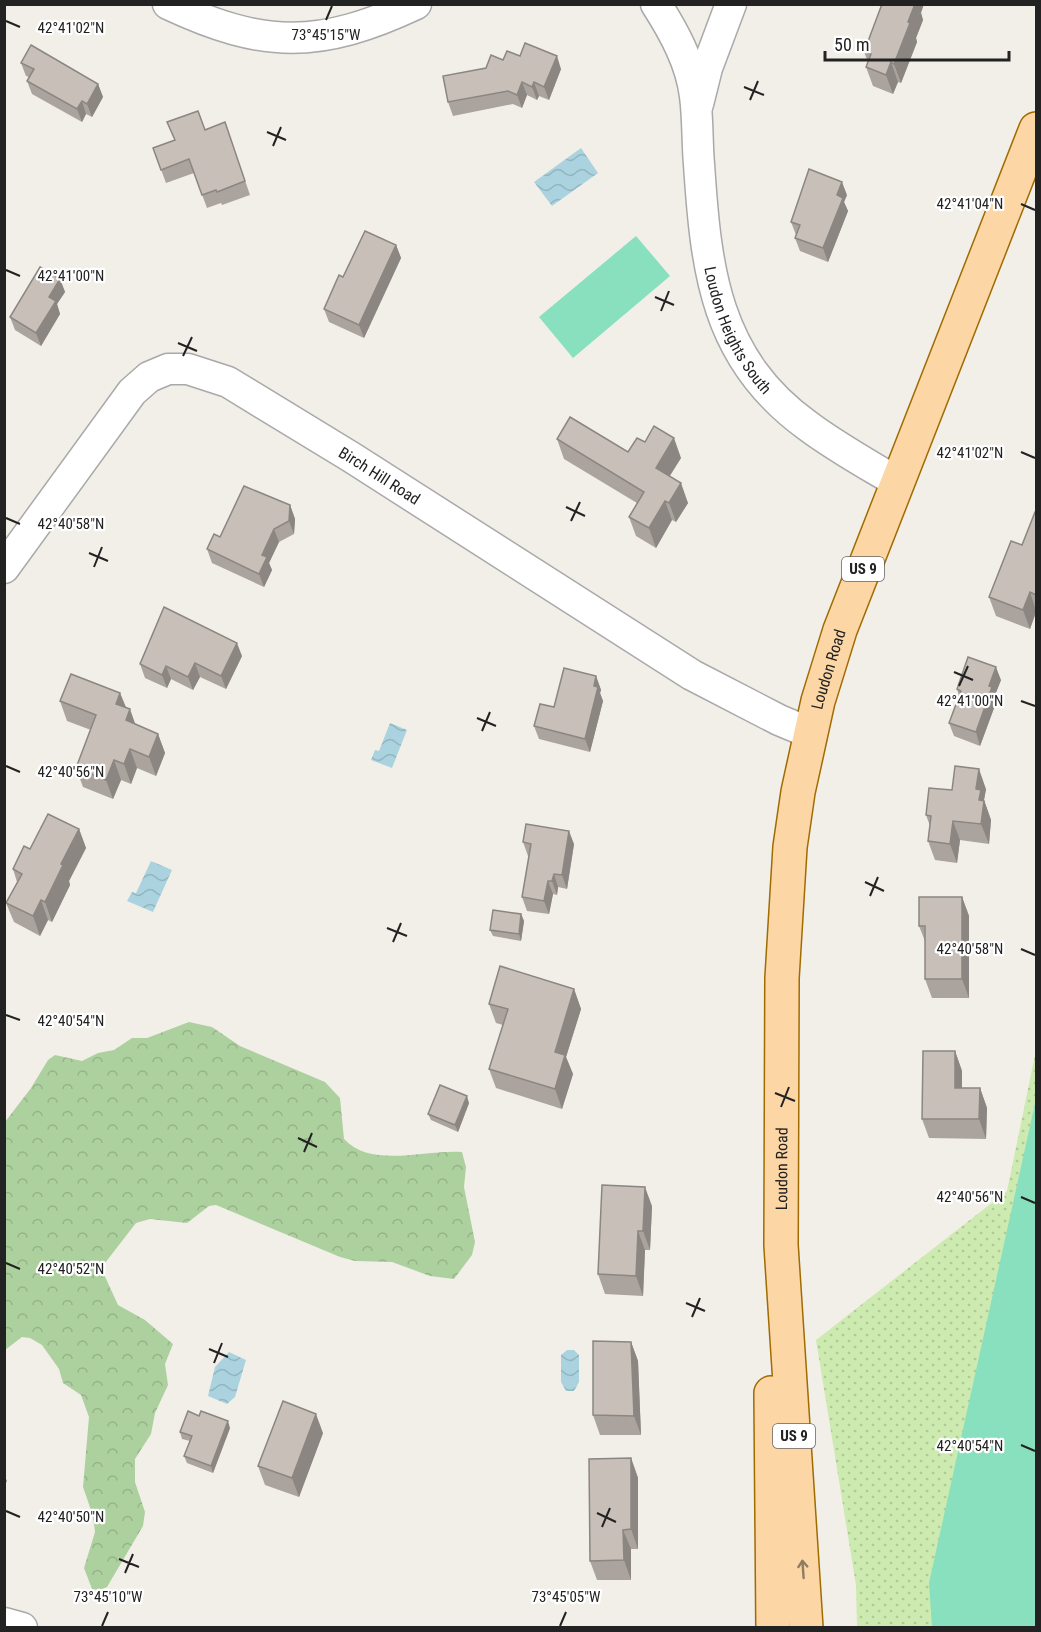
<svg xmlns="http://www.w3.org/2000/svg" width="1041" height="1632" viewBox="0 0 1041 1632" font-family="'Roboto Condensed',sans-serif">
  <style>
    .grass { fill: url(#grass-dots) }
    .forest { fill: url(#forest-crowns) }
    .pitch { fill: #88e0be }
    .water { fill: url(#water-waves) }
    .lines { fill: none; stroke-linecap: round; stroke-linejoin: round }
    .minor-casing { stroke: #a9a9a9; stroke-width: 33 }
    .major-casing { stroke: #a06b00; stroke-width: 36 }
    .minor { stroke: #fff; stroke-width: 30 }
    .major { stroke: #fcd6a4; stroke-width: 33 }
    .wall { fill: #aba49e }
    .shaded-wall { fill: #8b8681 }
    .building { fill: #c7bfb8; stroke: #8b8681; stroke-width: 1.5 }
    .oneway { stroke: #8f7c63 }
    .ticks { fill: none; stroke: #222; stroke-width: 2 }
    .labels { text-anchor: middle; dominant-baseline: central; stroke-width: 4.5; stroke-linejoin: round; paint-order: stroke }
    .shield { fill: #fff; stroke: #646464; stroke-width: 1.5 }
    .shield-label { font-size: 15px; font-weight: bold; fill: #222 }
    .street-label { font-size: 16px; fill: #222; stroke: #fff }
    .ticks-label { font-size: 15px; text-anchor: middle; fill: #222; stroke: #fff; stroke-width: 4.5; stroke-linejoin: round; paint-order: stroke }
  </style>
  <defs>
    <pattern id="grass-dots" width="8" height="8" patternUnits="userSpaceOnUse" patternTransform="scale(1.5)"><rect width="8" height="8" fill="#cdebb0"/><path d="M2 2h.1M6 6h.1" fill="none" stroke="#b0c997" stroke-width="1.8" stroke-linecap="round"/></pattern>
    <pattern id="forest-crowns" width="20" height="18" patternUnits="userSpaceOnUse" patternTransform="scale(1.5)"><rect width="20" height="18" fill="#add19e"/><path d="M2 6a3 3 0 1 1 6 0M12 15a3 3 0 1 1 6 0" fill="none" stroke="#95b388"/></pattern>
    <pattern id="water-waves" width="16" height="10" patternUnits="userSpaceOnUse" patternTransform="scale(1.5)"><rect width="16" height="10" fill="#aad3df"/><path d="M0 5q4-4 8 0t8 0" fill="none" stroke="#92b5bf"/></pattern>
  </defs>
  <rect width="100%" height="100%" fill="#f2efe9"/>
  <polygon class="grass" points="1036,1050 1036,1627 857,1627 856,1585 816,1340 1007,1191"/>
  <path class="forest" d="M189,1022L212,1027L240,1046L325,1082L340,1098L344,1139C372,1169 425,1149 462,1152L466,1167L464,1187L475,1242L472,1255L454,1279L430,1276L392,1262L355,1261L340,1257L216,1205L209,1206L187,1223L150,1219L136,1223L105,1263L102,1270L118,1305L145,1320L173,1344L165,1364L168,1385L155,1413L151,1434L135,1459V1482L145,1512L143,1526L107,1587L100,1590L92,1589L84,1568L95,1532L93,1516L83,1487L89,1417L81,1395L63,1383L59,1369L42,1345L30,1338L22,1337L5,1350V1122L31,1088L48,1060L55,1055L82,1061L98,1053L114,1050L132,1038H147Z"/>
  <g class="pitch">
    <polygon points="636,236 670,276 573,358 539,317"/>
    <polygon points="1036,1099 1036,1627 932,1627 929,1583"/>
  </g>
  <g class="water">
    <polygon points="581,148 598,173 552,206 534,182"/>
    <polygon points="390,723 407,730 392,768 371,760 375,750 379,751"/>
    <polygon points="151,861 172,870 153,912 127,901 132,892 136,893"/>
    <polygon points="567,1350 574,1350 579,1355 579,1382 574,1391 566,1391 561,1382 561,1355"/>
    <polygon points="229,1352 246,1360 235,1397 227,1404 208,1396 215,1367"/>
  </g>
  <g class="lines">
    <g class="minor-casing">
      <g id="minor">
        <path d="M168,4C264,49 320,49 416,4"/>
        <path id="s1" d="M656,4C674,32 691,63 695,96C698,118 697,142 699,164C706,270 715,359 808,426C836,447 867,464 897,482"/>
        <polyline points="698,104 707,68 731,4"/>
        <path id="s2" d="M4,568L132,392L149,377L168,369H188L228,382L351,457L692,675L779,720L810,733"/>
        <polyline points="4,1623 22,1628"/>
      </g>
    </g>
    <g class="major-casing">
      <g id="major">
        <polyline points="771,1393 773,1628"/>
        <path id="s3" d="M806,1628L781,1245L782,978L790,847L798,792L818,701L840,630L1036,129"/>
      </g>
    </g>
    <use href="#minor" class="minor"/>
    <use href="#major" class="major"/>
  </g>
  <g class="wall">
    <polygon points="921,13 923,20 916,38 917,42 901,83 898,82 893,94 873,86 866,67 868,62 864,52"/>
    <polygon points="520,56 561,69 549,100 539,96 537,100 527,95 522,108 513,104 453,116 448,102 486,68 503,60"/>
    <polygon points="21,63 98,84 103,97 92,117 86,114 82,122 32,94 27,81 29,77 26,76"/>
    <polygon points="225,122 250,195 222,205 221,203 207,208 194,173 166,183 153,148"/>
    <polygon points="847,195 844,202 848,211 828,262 800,251 795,238 796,235 791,222"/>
    <polygon points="396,245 401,258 364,338 329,322 324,309"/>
    <polygon points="60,279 65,292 57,304 60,314 41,346 15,330 10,317"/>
    <polygon points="557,439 628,452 645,442 681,458 669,476 688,503 676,522 672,520 656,548 636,536 629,517 637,503 564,459"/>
    <polygon points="290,505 295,519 294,534 279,542 269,563 272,570 264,587 212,563 207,549 220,537"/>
    <polygon points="1036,512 1036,613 1030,629 996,616 989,597 1022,545"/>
    <polygon points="242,656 226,689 200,677 193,690 171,679 167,688 145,678 140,664"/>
    <polygon points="596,676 601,690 600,693 603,701 590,752 539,739 534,726 554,707"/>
    <polygon points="1001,680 995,695 997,700 980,746 954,736 949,723 959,696 957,689"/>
    <polygon points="120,693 126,707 135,724 158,734 165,753 156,776 137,768 131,784 121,780 113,799 83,787 76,768 91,730 67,721 60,701"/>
    <polygon points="986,789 984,800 991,820 989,844 960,840 957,863 935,860 928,841 930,826 926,815 952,790"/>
    <polygon points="79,829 86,848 69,881 70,885 52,922 48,920 40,936 14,922 6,903 17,882 13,869 30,849"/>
    <polygon points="523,842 574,844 567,889 558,887 557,895 553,894 549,914 527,911 522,897 529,856 528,856"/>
    <polygon points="962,897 969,916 969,998 932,998 925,979 925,941 919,926"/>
    <polygon points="521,914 524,921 521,941 493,936 490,930"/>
    <polygon points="574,989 581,1009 566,1057 573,1074 562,1109 496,1088 489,1069 503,1025 496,1023 489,1004"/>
    <polygon points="955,1051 962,1071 962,1088 980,1088 987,1108 986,1139 929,1138 922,1119"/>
    <polygon points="469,1103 458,1132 431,1120 428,1114"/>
    <polygon points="652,1206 650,1250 645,1250 643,1296 605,1294 598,1274"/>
    <polygon points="631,1342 638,1361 641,1435 600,1435 593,1415"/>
    <polygon points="199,1416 230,1428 213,1473 187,1463 184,1456 190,1441 182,1439 180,1432"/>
    <polygon points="323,1433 299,1497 265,1485 258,1466"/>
    <polygon points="631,1458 638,1478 638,1549 631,1549 631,1580 597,1580 590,1561"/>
  </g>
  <g class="shaded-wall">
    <polygon points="914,4 924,4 921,13 923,20 916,38 917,42 901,83 894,64"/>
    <polygon points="557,56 561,69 549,100 544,87"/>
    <polygon points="891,62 898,82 893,94 886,75"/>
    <polygon points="522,82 527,95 522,108 517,95"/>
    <polygon points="534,82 539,96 537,100 532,87"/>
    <polygon points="98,84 103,97 92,117 87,104"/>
    <polygon points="82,101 86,114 82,122 77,109"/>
    <polygon points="842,182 847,195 844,202 848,211 828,262 823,248 837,195"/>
    <polygon points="396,245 401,258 364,338 359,325"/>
    <polygon points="60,279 65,292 57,304 60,314 41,346 36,333 49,297"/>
    <polygon points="674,438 681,458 663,487 656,468"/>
    <polygon points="681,483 688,503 676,522 669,503"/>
    <polygon points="665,501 672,520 656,548 649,528"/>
    <polygon points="290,505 295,519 294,534 289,521"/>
    <polygon points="274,529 279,542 269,563 272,570 264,587 259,574 262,555"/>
    <polygon points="1030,592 1036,611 1030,629 1023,610"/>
    <polygon points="237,643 242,656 226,689 221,676"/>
    <polygon points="195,663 200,677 193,690 188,677"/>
    <polygon points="166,666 171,679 167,688 162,675"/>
    <polygon points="996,667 1001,680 995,695 997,700 980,746 976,732 989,686"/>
    <polygon points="596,676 601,690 600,693 603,701 590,752 585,739"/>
    <polygon points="120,693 128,713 116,704"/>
    <polygon points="130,709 137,729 126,720"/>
    <polygon points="158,734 165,753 156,776 149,757"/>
    <polygon points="130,749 137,768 131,784 124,764"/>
    <polygon points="114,760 121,780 113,799 106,780"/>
    <polygon points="979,769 986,789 984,800 991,820 989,844 981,824 976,789"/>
    <polygon points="953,821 960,840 957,863 950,844"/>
    <polygon points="79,829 86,848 69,881 70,885 52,922 45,902 61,864"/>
    <polygon points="569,831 574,844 567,889 562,875"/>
    <polygon points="554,874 558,887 557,895 552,881"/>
    <polygon points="548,881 553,894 549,914 544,901"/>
    <polygon points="962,897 969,916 969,998 962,979"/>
    <polygon points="41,900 48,920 40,936 33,916"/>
    <polygon points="521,914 524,921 521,941 519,934"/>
    <polygon points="574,989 581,1009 566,1057 573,1074 562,1109 555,1089 555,1052"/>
    <polygon points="955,1051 962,1071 962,1107 955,1088"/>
    <polygon points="980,1088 987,1108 986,1139 979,1119"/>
    <polygon points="467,1096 469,1103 458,1132 455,1125"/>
    <polygon points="645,1187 652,1206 650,1250 643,1231"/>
    <polygon points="638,1231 645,1250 643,1296 636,1276"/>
    <polygon points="631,1342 638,1361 641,1435 634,1416"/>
    <polygon points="316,1414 323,1433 299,1497 292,1478"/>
    <polygon points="228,1421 230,1428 213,1473 211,1466"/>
    <polygon points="631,1458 638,1478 638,1549 631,1529"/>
    <polygon points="4,1475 7,1481 4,1486"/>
    <polygon points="623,1530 631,1549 631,1580 624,1560"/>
  </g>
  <g class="building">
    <polygon points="882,4 915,4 908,22 910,23 894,64 891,62 886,75 866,67 871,54 864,52"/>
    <polygon points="525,43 557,56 544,87 534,82 532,87 522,82 517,95 508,91 448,102 443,76 486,68 491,55 503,60 507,51 520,56"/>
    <polygon points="31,45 98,84 87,104 82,101 77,109 27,81 34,69 21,63"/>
    <polygon points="198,111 205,130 225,122 245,181 217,192 216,190 202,195 189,159 161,170 153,148 175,140 167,122"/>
    <polygon points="809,169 842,182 837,195 843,198 823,248 795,238 800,225 791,222"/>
    <polygon points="365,231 396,245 359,325 324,309 339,275 343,277"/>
    <polygon points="40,267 60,279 49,297 56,301 36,333 10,317"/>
    <polygon points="570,417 628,452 637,438 645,442 654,426 674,438 656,468 681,483 669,503 665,501 649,528 629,517 644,492 557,439"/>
    <polygon points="244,486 290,505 289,521 274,529 262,555 267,557 259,574 207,549 214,534 220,537"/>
    <polygon points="1035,512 1036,512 1036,595 1030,592 1023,610 989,597 1011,541 1022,545"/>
    <polygon points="164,607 237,643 221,676 195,663 188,677 166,666 162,675 140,664"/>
    <polygon points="968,657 996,667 989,686 992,687 976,732 949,723 961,691 957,689"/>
    <polygon points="564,668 596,676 594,686 598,687 585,739 534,726 540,704 554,707"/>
    <polygon points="71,674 120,693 116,704 130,709 126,720 158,734 149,757 130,749 124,764 114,760 106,780 76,768 96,715 60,701"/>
    <polygon points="955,766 979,769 976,789 981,790 979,800 984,801 981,824 953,821 950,844 928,841 931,816 926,815 929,788 952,790"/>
    <polygon points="48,814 79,829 61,864 63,865 45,902 41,900 33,916 6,903 22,874 13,869 24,846 30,849"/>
    <polygon points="526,824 569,831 562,875 554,874 552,881 548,881 544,901 522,897 531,844 523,842"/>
    <polygon points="919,897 962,897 962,979 925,979 925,926 919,926"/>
    <polygon points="493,910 521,914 519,934 490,930"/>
    <polygon points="500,966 574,989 555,1052 565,1055 555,1089 489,1069 508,1009 489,1004"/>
    <polygon points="923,1051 955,1051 955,1088 980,1088 979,1119 922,1119"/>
    <polygon points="440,1085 467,1096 455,1125 428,1114"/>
    <polygon points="602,1185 645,1187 643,1231 638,1231 636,1276 598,1274"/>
    <polygon points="593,1341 631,1342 634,1416 593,1415"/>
    <polygon points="283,1401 316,1414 292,1478 258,1466"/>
    <polygon points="188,1411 199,1416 201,1411 228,1421 211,1466 184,1456 192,1436 180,1432"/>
    <polygon points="631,1458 631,1529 623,1530 624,1560 590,1561 589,1459"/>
  </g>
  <defs><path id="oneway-shaft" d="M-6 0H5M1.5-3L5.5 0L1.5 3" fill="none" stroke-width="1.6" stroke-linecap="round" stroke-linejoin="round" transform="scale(1.5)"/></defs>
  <use class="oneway" href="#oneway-shaft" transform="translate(803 1569) rotate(-94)"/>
  <path class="ticks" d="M326,20L332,6M6,21L20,27M744,87L764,95M750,100L758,81M267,132L286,140M273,146L281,127M1021,204L1035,210M6,270L20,276M655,297L674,305M661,311L669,291M178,343L197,351M183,356L192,337M1021,452L1035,458M566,507L585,516M6,518L20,524M571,521L580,502M89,553L108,561M94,567L102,547M954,672L973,680M959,686L968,666M1021,701L1035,706M477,718L496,726M482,731L490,712M6,766L20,772M865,882L884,891M870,896L878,877M387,928L407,936M393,942L401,923M1021,949L1035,955M6,1015L20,1020M775,1093L795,1101M781,1107L789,1087M298,1138L317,1147M304,1152L312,1133M1021,1197L1035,1203M6,1263L20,1269M686,1303L705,1311M692,1317L700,1298M209,1349L228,1357M214,1363L222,1343M1021,1445L1035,1451M6,1511L20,1517M597,1513L616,1522M602,1527L610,1508M119,1559L139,1567M125,1573L133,1554M102,1626L108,1612M560,1626L566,1612"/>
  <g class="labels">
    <g class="shield">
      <rect x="842" y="557" width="42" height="24" rx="4.5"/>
      <rect x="773" y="1424" width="42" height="24" rx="4.5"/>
    </g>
    <g class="shield-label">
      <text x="863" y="569">US 9</text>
      <text x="794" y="1436">US 9</text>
    </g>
    <g class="street-label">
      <text stroke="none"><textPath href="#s1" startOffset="342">Loudon Heights South</textPath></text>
      <text stroke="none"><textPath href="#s2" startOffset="501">Birch Hill Road</textPath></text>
      <text stroke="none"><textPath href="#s3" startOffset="964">Loudon Road</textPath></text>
      <text stroke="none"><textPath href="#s3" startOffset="460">Loudon Road</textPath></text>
    </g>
  </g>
  <g class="ticks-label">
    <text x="71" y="33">42°41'02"N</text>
    <text x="326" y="40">73°45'15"W</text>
    <text x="970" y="209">42°41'04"N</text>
    <text x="71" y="281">42°41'00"N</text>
    <text x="970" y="458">42°41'02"N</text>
    <text x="71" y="529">42°40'58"N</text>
    <text x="970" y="706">42°41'00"N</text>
    <text x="71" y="777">42°40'56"N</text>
    <text x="970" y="954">42°40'58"N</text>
    <text x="71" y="1026">42°40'54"N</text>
    <text x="970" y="1202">42°40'56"N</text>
    <text x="71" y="1274">42°40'52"N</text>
    <text x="970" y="1451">42°40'54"N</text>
    <text x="71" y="1522">42°40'50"N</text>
    <text x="108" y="1602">73°45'10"W</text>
    <text x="566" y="1602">73°45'05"W</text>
  </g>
  <rect width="1041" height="1632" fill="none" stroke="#222222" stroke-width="12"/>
  <path d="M825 51v9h184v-9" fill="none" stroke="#222222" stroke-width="3"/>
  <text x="834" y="51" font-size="18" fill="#222222" stroke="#ffffff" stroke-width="4.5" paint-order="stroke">50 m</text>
</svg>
